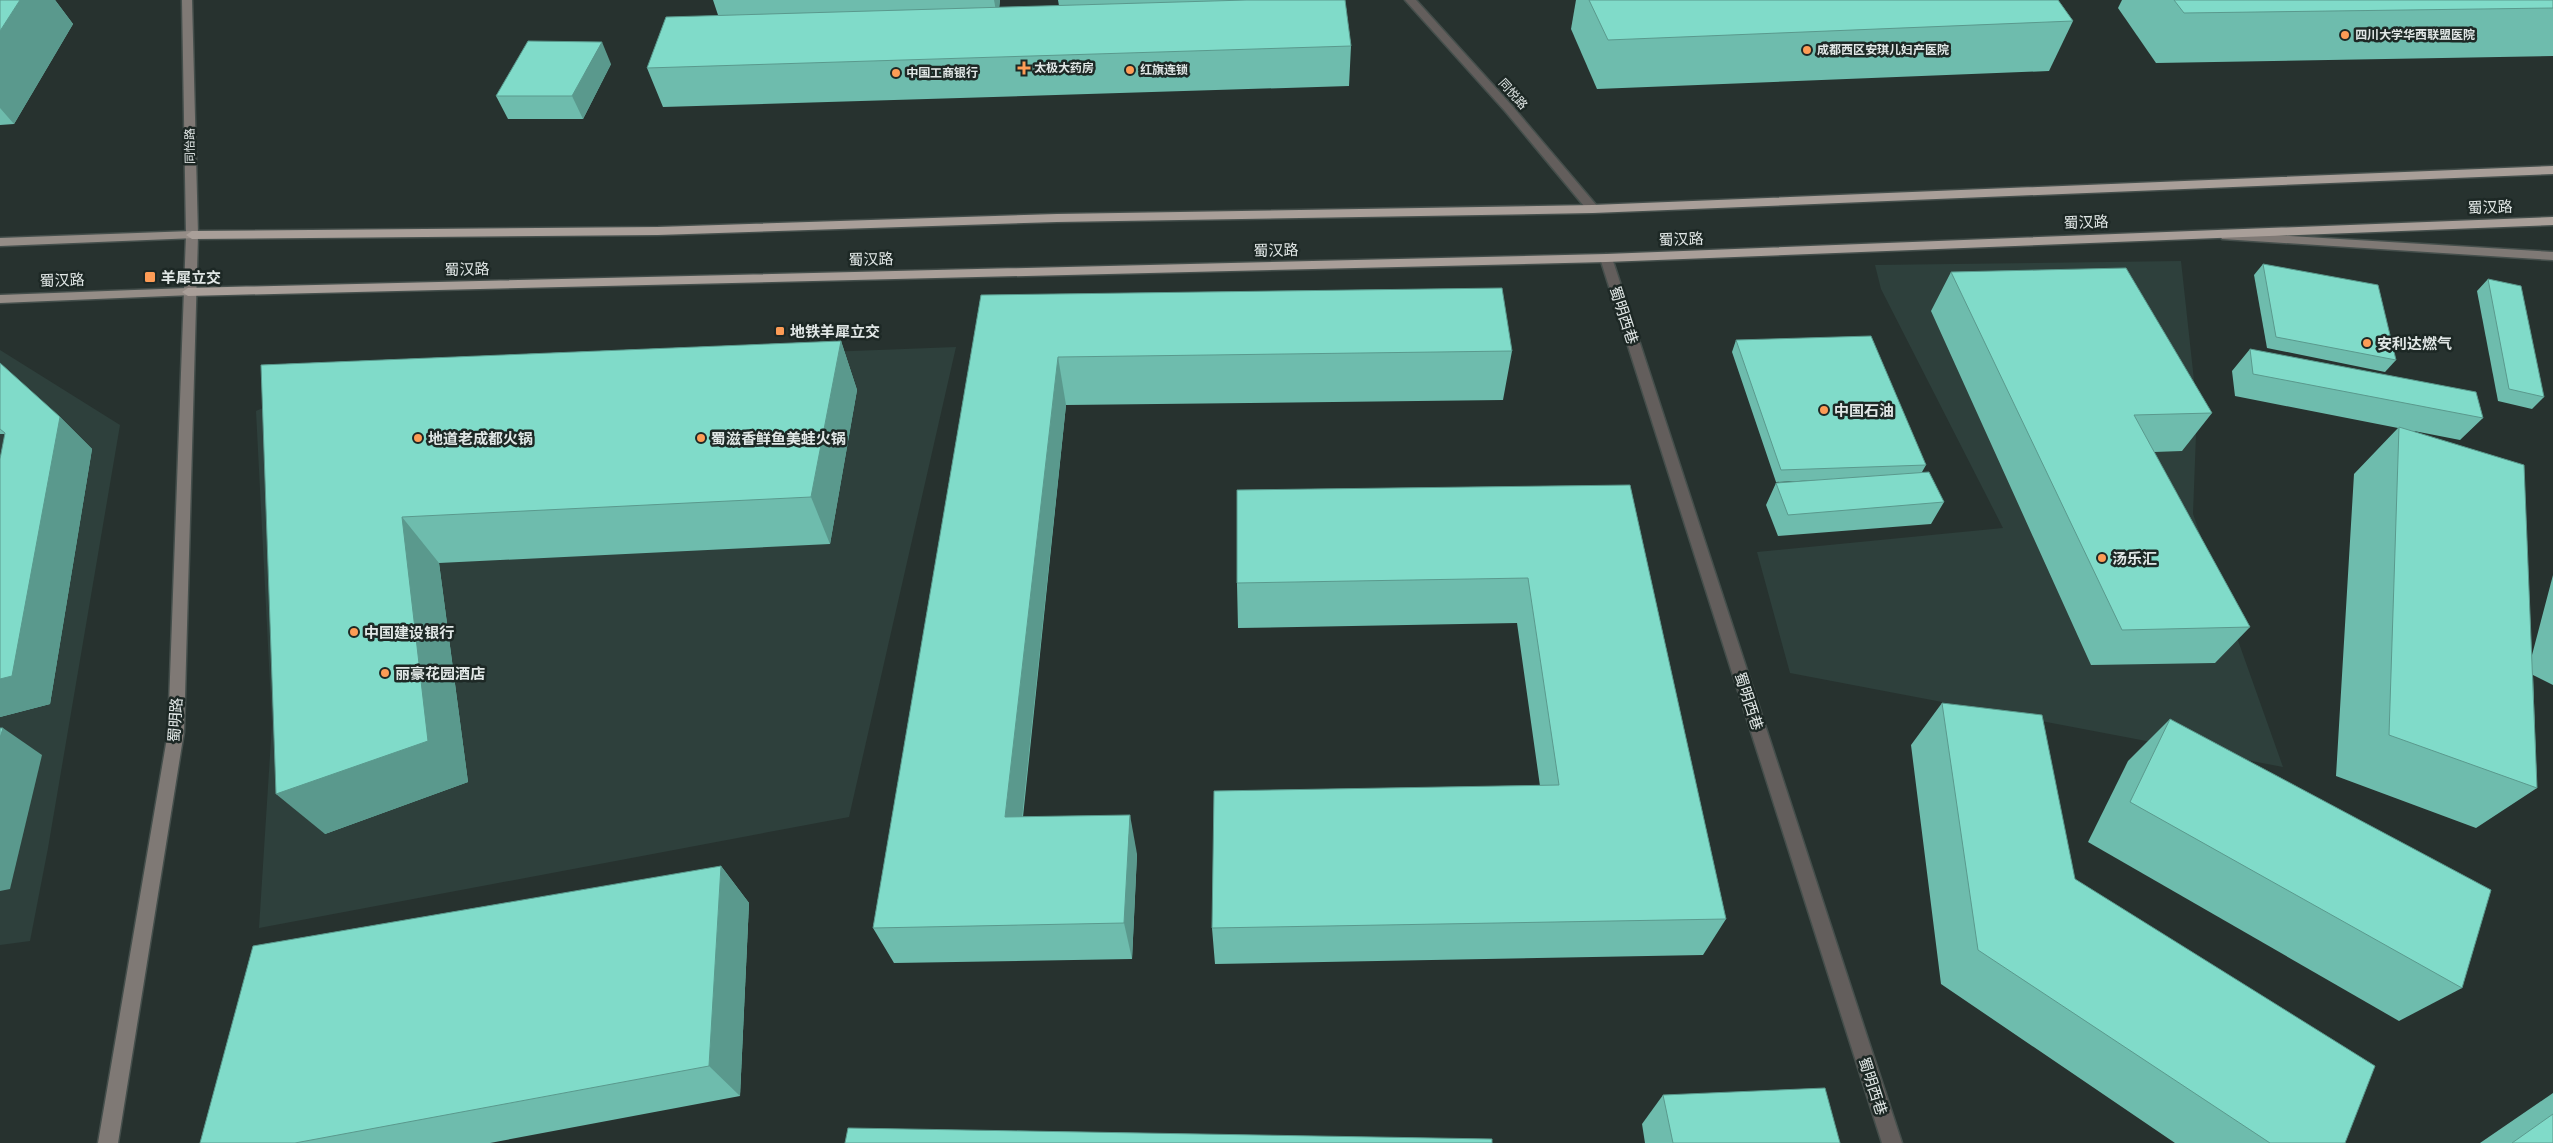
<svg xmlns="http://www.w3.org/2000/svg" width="2553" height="1143" viewBox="0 0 2553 1143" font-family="'Space Grotesk','Noto Sans SC',sans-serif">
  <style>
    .built { fill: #2e403c }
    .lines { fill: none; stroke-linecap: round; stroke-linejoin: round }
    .street-casing { stroke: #454f4c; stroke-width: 3 }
    .secondary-casing { stroke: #454f4c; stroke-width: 3 }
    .primary-casing { stroke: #454f4c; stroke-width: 3 }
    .highway-casing { stroke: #454f4c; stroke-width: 3 }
    .street { fill: #635e5c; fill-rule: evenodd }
    .secondary { fill: #7f7975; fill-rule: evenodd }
    .primary { fill: #958d87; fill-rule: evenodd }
    .highway { fill: #a99f99; fill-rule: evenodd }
    .wall { fill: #6ebcad }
    .shaded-wall { fill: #5a998d }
    .building { fill: #80dbc9; stroke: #5a998d }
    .poi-dot { fill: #fd9c56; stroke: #1d2825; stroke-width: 2 }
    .labels { text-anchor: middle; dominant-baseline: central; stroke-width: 5; stroke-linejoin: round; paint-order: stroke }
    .far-poi-label { font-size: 12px; font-weight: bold; fill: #e1e7e6; stroke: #1d2825; text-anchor: start }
    .far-street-label { font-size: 12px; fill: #e1e7e6; stroke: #1d2825 }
    .street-label { font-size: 15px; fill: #e1e7e6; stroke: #1d2825 }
    .poi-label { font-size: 15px; font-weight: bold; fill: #e1e7e6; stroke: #1d2825; text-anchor: start }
  </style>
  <rect width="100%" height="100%" fill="#27322f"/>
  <g class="built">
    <polygon points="2181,261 2197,408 2193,514 2283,767 1790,673 1757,552 2003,528 1881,289 1875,265"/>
    <polygon points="956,347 849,817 259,928 272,724 256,411 345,371"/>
    <polygon points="0,350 120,425 48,848 30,941 0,945"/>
  </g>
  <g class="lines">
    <g class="street-casing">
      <g id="street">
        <polygon points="1405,0 1416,0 1513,107 1597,206 1597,212 1589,212 1505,111"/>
        <polygon points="1606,254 1612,258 1902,1143 1882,1143 1600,258"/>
      </g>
    </g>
    <g class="secondary-casing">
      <g id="secondary">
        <polygon points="182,0 192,0 198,235 184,732 118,1143 98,1143 168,732 186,235"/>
        <polygon points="2226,232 2553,252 2553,260 2222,239 2220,236 2222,233"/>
      </g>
    </g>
    <g class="primary-casing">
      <g id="primary">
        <polygon points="192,231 198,235 196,238 0,246 0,238"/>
        <polygon points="188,288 194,292 192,295 0,303 0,295"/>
      </g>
    </g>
    <g class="highway-casing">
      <g id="highway">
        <polygon points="2553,166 2553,174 1593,213 1057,222 658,235 192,239 186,235 192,231 658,227 1057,214 1593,205"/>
        <polygon points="2553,217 2553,225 1606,262 188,296 182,292 188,288 1606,254"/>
      </g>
    </g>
    <use href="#street" class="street"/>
    <use href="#secondary" class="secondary"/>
    <use href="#primary" class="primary"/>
    <use href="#highway" class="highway"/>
  </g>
  <g class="wall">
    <polygon points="0,0 55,0 73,24 14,124 0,125"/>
    <polygon points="713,0 1000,0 999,7 1059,6 1058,0 1345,0 1351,46 1349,86 663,107 647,68 718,15"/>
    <polygon points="1576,0 2058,0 2073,21 2049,71 1597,89 1571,29"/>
    <polygon points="2122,0 2553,0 2553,56 2156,63 2118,8"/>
    <polygon points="611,64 583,119 508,119 496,96"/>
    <polygon points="2263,264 2396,360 2385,372 2267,348 2254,275"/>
    <polygon points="1951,272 2212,413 2182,451 2154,452 2250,627 2215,663 2091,665 1931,311"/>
    <polygon points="2488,279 2544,397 2532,409 2498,401 2477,291"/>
    <polygon points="981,295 1512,351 1503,400 1066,405 1023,817 1137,854 1132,959 894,963 873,928"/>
    <polygon points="1736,340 1926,465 1922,472 1944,502 1931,524 1778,536 1766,505 1776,483 1820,480 1776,482 1732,352"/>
    <polygon points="841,341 857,390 830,544 439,563 468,782 325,834 261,365"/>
    <polygon points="2250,349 2483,418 2460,440 2414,431 2532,655 2553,575 2553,685 2533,675 2537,788 2476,828 2336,776 2354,474 2398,428 2235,396 2232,371"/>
    <polygon points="0,363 60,417 92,449 50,704 0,717 0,459 5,434 0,434"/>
    <polygon points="1630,485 1726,919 1703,955 1215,964 1212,928 1540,786 1517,623 1238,628 1237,583"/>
    <polygon points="1942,703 2075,879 2345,1143 2175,1143 1941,984 1911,745"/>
    <polygon points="2170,719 2462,988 2399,1021 2088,842 2128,761"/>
    <polygon points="721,866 749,903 740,1096 490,1143 200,1143"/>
    <polygon points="2553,1093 2553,1143 2480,1143"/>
    <polygon points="1663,1095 1840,1143 1645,1143 1642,1124"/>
  </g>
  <g class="shaded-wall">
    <polygon points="20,0 55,0 73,24 14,124 0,108 0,31"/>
    <polygon points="994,0 1000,0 998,22"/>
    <polygon points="602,42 611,64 583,119 572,96"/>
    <polygon points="841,341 857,390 830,544 811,497"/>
    <polygon points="1058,357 1066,405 1018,856 1005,817"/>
    <polygon points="60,417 92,449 50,704 0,717 0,679"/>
    <polygon points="402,517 439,563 468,782 325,834 276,794"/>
    <polygon points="3,728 42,755 10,889 0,891 0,738"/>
    <polygon points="1130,815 1137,854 1132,959 1124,923"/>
    <polygon points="721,866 749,903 740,1096 709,1066"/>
  </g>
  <g class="building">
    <polygon points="0,0 20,0 0,31"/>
    <polygon points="1246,0 1345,0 1351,46 647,68 666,17"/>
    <polygon points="1589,0 2058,0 2073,21 1608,40"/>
    <polygon points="2174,0 2553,0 2553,8 2184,13"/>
    <polygon points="528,41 602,42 572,96 496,96"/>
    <polygon points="2263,264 2378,285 2396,360 2276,337"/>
    <polygon points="2126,268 2212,413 2134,415 2250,627 2122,630 1951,272"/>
    <polygon points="2488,279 2521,286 2544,397 2509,389"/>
    <polygon points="1502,288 1512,351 1058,357 1005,817 1130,815 1124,923 873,928 981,295"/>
    <polygon points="1871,336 1926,465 1781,470 1736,340"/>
    <polygon points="841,341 811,497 402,517 428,741 276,794 261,365"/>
    <polygon points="2250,349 2476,392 2483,418 2253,374"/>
    <polygon points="0,363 60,417 12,676 0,679 0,459 5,433 0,429"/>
    <polygon points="2399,427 2524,465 2537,788 2389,735"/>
    <polygon points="1929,472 1944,502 1788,515 1776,483"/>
    <polygon points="1630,485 1726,919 1212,928 1214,791 1559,785 1528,578 1237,583 1237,490"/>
    <polygon points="1942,703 2042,715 2075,879 2375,1066 2345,1143 2270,1143 1978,950"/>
    <polygon points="2170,719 2491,890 2462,988 2130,802"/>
    <polygon points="0,728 3,728 0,738"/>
    <polygon points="721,866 709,1066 295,1143 200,1143 253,946"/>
    <polygon points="1825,1088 1840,1143 1673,1143 1663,1095"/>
    <polygon points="2553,1114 2553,1143 2512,1143"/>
    <polygon points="848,1128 1492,1139 1492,1143 845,1143"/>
  </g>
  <g class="poi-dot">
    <circle cx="2345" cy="35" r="5"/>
    <circle cx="1807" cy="50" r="5"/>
    <path d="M1021.5 60.5h5v5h5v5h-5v5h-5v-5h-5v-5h5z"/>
    <circle cx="1130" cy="70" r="5"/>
    <circle cx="896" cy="73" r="5"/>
    <rect x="144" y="271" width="12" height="12" rx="2.5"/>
    <rect x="775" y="326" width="10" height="10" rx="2.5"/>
    <circle cx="2367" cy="343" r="5"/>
    <circle cx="1824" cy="410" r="5"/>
    <circle cx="418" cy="438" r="5"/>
    <circle cx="701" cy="438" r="5"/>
    <circle cx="2102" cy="558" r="5"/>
    <circle cx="354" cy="632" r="5"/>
    <circle cx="385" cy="673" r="5"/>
  </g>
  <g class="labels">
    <g class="far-poi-label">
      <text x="2355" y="35">四川大学华西联盟医院</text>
      <text x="1817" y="50">成都西区安琪儿妇产医院</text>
      <text x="1034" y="68">太极大药房</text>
      <text x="1140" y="70">红旗连锁</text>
      <text x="906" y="73">中国工商银行</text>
    </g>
    <g class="far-street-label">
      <text transform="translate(1513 94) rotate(48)">同悦路</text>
      <text transform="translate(190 146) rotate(-91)">同怡路</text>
    </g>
    <g class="street-label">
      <text transform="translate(2490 207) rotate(-2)">蜀汉路</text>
      <text transform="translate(2086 222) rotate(-2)">蜀汉路</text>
      <text transform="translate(1681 239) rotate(-2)">蜀汉路</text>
      <text transform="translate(1276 250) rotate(-1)">蜀汉路</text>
      <text transform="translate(871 259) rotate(-1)">蜀汉路</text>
      <text transform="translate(467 269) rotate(-1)">蜀汉路</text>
      <text transform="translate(62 280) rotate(-2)">蜀汉路</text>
      <text transform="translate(1624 315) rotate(72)">蜀明西巷</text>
      <text transform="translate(1749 701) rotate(72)">蜀明西巷</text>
      <text transform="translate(175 720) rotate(-86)">蜀明路</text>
      <text transform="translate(1873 1086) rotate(72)">蜀明西巷</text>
    </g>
    <g class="poi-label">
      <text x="161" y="277">羊犀立交</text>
      <text x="790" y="331">地铁羊犀立交</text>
      <text x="2377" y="343">安利达燃气</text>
      <text x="1834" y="410">中国石油</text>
      <text x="428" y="438">地道老成都火锅</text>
      <text x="711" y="438">蜀滋香鲜鱼美蛙火锅</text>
      <text x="2112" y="558">汤乐汇</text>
      <text x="364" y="632">中国建设银行</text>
      <text x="395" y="673">丽豪花园酒店</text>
    </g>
  </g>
</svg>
